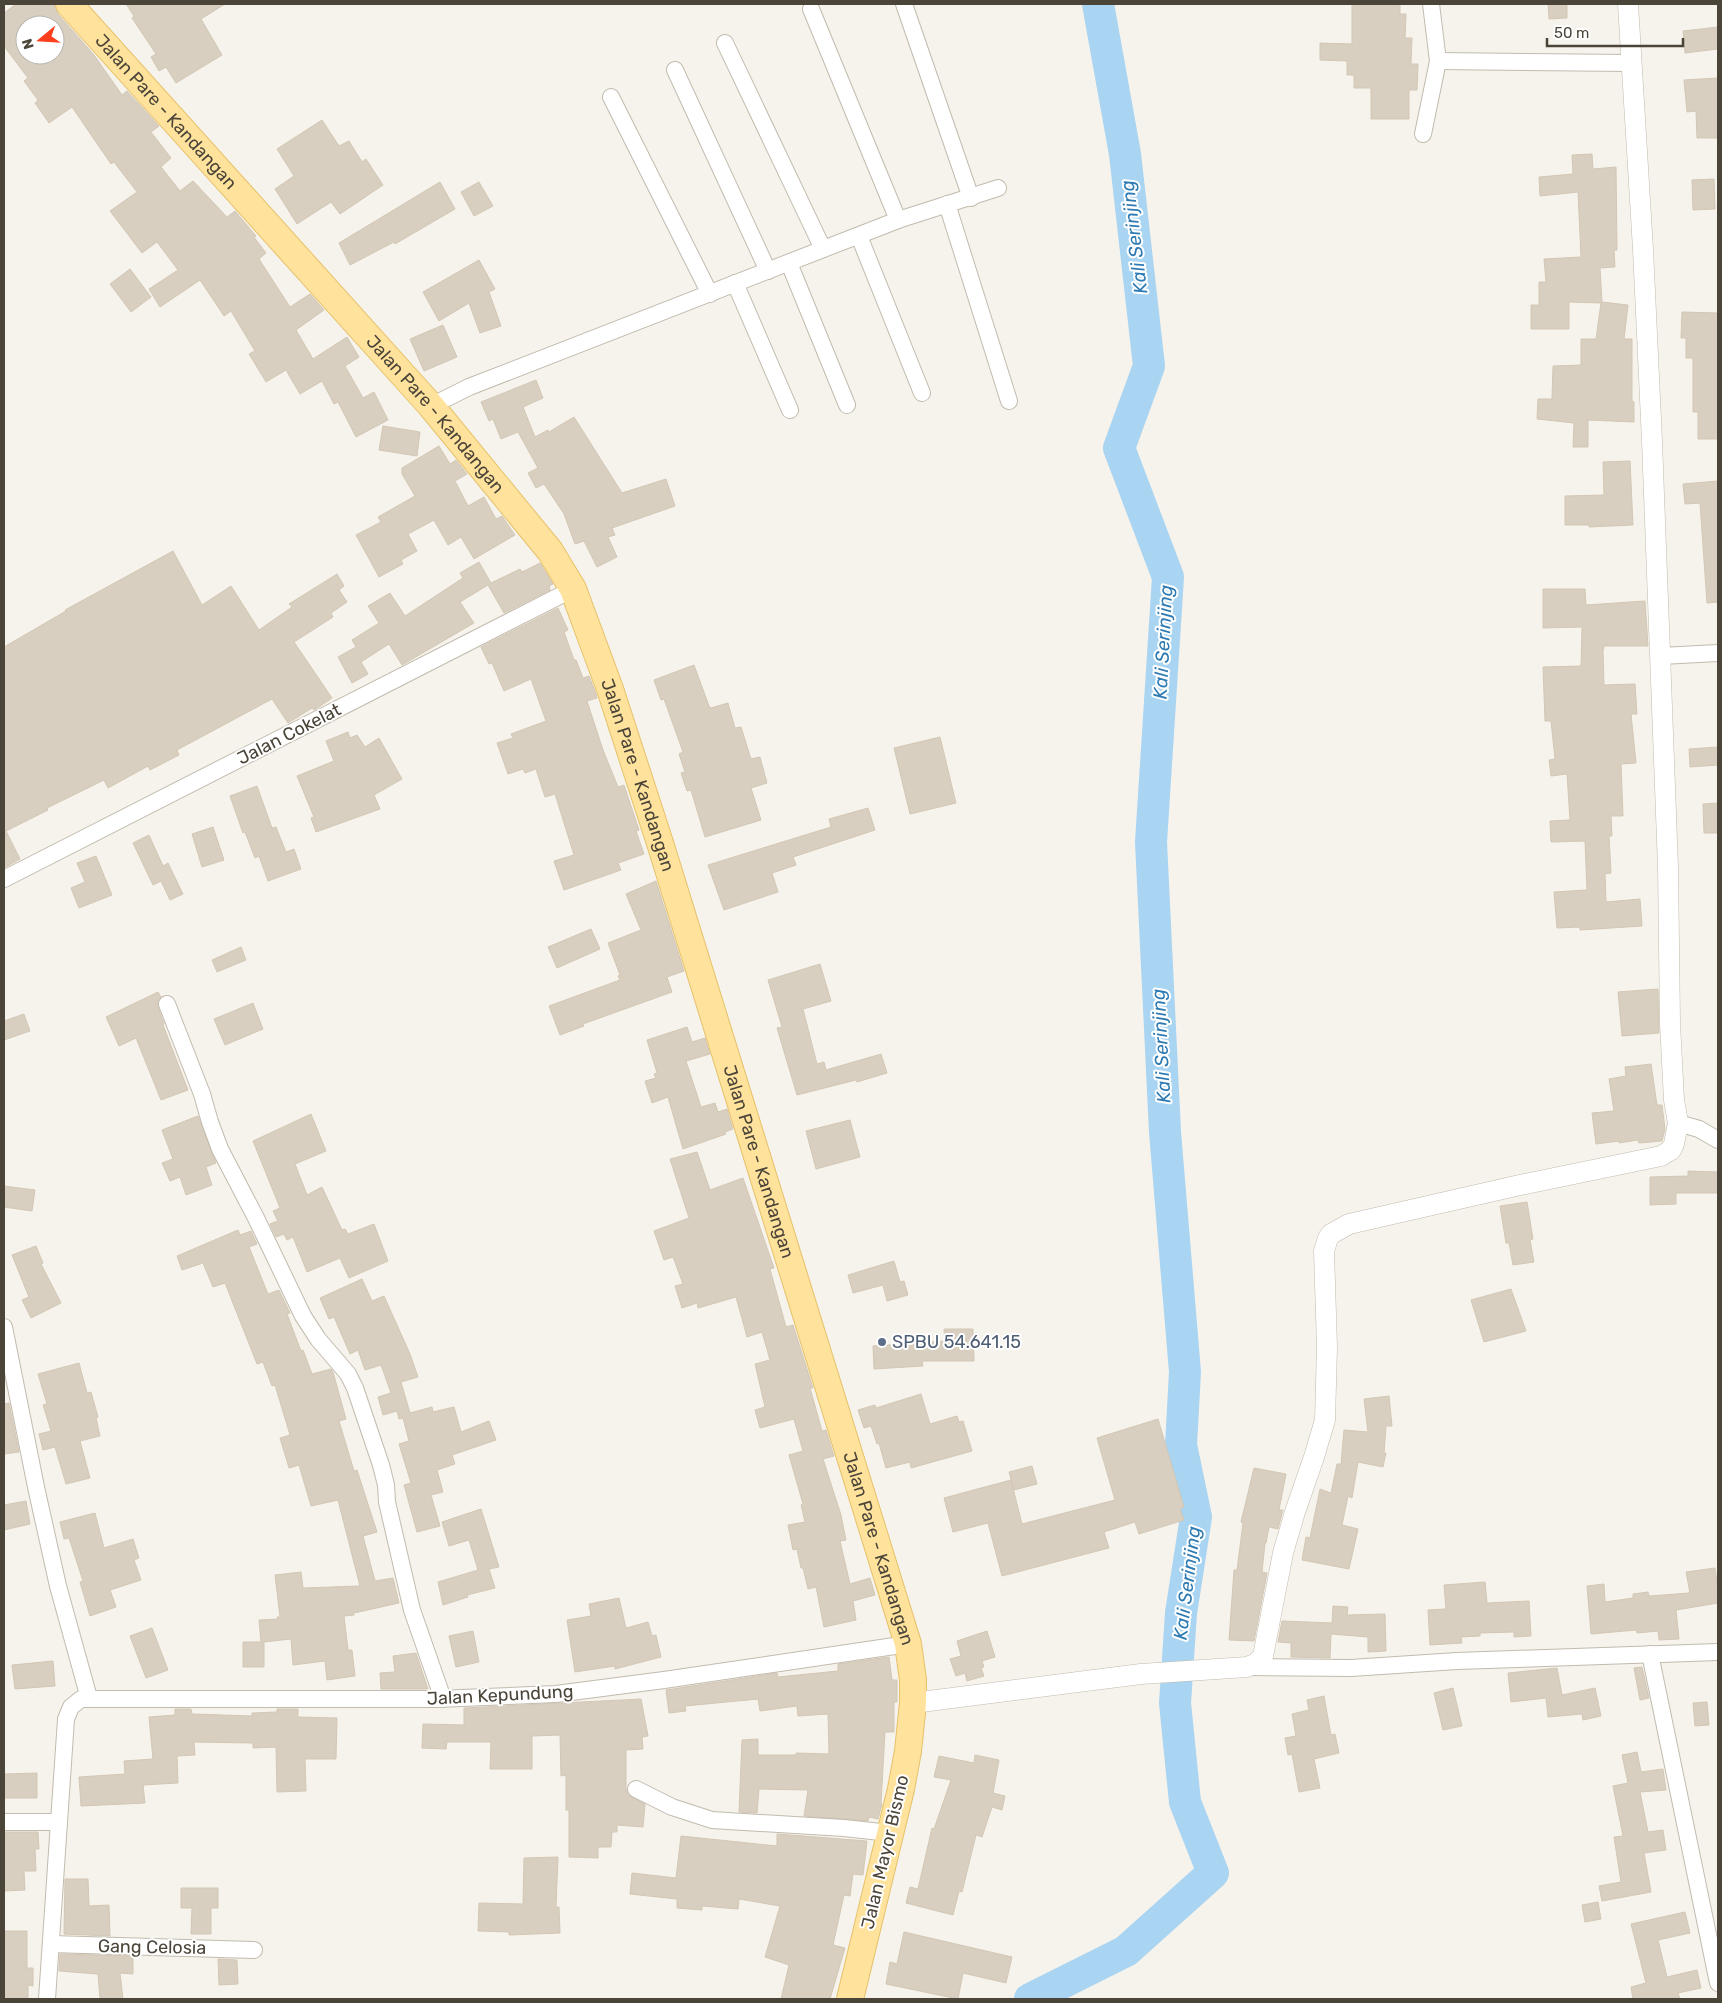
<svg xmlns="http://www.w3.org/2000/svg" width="1722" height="2003" viewBox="0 0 1722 2003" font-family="Rubik,sans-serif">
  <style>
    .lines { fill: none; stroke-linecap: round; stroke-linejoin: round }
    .river { stroke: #a9d4f2; stroke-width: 32 }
    .building { fill: #d8cfc1; stroke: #d3c7b4; fill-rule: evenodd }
    .minor-casing { stroke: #c2bbae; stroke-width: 18 }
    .tertiary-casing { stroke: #c2bbae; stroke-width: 21 }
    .primary-casing { stroke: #e6c16a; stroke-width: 28 }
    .minor { stroke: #fff; stroke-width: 16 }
    .tertiary { stroke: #fff; stroke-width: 20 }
    .primary { stroke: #ffe39c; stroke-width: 26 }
    .service-dot { fill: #5c6f8a; stroke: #fff; stroke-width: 2 }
    .labels { text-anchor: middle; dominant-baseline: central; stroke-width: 4; stroke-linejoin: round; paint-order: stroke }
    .street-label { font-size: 18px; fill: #4b4439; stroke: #fff }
    .service-label { font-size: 18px; fill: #4e5e75; stroke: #fff; text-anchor: start }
    .water-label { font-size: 19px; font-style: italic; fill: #2e7ab2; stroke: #fff }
  </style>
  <rect width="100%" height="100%" fill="#f6f3ec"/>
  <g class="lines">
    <polyline class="river" points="1030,1999 1126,1951 1213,1873 1185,1802 1175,1703 1181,1613 1196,1517 1181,1445 1185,1372 1165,1132 1151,842 1168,577 1119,448 1149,366 1125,154 1098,4"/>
  </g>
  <g class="building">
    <path d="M16,4H54L58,14L94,55L122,95L127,91L159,126L151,132L171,158L161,167L180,191L193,181L227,217L235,211L256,236L254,237L266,253L259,259L290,307L310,294L324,310L296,330L313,359L347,337L359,357L345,366L363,398L374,392L388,420L356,437L338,402L334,404L322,381L300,394L286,370L266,382L249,354L255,351L231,311L224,316L200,280L160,307L149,289L178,270L157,242L142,253L110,211L137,192L114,162L111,164L72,107L49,123L35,103L38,100L24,81L28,78L4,46V13ZM25,25H55V55H25Z"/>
    <polygon points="126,4 225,4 201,19 222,55 176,83 166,67 159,71 151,57 156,54 132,18 134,16"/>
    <polygon points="1352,4 1400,4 1400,14 1406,14 1405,38 1412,38 1411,64 1418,64 1417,90 1409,90 1409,119 1371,119 1371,88 1354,88 1354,75 1347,75 1347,61 1320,60 1320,43 1352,44"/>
    <polygon points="1548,4 1567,4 1567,18 1549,19"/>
    <polygon points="1718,27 1718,49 1685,53 1683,31"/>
    <polygon points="1718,78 1718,138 1697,138 1696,111 1687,112 1684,80"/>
    <polygon points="322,120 339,146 349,141 362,162 366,159 383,185 340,214 331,202 297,224 275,189 294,176 277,149"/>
    <polygon points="1592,154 1593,169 1616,167 1617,250 1614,250 1615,267 1600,268 1602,302 1628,305 1624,339 1632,339 1632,401 1634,402 1634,422 1588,420 1588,447 1573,447 1574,423 1537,419 1538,399 1552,399 1553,366 1581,365 1581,339 1596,339 1601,303 1569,302 1569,329 1531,329 1531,305 1539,305 1539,282 1546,282 1544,259 1581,257 1578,192 1540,196 1539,177 1573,174 1572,155"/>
    <polygon points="1714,179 1715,209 1693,210 1692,180"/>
    <polygon points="440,182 455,209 395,244 394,242 350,265 339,243"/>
    <polygon points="479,182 493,206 474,216 461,192"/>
    <polygon points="479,260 495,289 489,292 501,326 480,333 469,303 439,321 423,292"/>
    <polygon points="130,269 151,297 131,312 110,284"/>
    <polygon points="1682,312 1718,313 1718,439 1698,439 1698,412 1693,412 1693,358 1686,358 1686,338 1681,338"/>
    <polygon points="443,325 457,357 424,371 410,339"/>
    <polygon points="536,380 543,398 523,407 535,437 548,430 549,432 574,417 622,493 666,479 675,506 612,528 615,535 608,537 617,557 597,567 584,541 575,544 564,514 544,484 536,488 528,473 538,468 518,432 501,439 493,419 489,421 481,402"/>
    <polygon points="383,426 420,432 417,456 379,450"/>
    <polygon points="439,446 450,464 456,460 467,474 455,481 468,506 484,497 496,519 502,516 515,535 474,559 461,537 448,545 434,520 408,534 417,551 401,560 403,564 379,577 356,535 381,522 378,517 415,496 402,474 402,468"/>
    <polygon points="1630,461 1633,525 1589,527 1589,525 1565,525 1565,496 1604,495 1603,462"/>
    <polygon points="1718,481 1718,602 1707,603 1700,503 1685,504 1683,484"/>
    <polygon points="173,551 202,605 231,586 259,630 292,607 289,604 337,574 344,586 339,590 347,602 331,613 333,617 294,642 332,698 316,709 314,710 312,708 288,723 272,699 177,750 179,755 150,770 148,766 108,788 104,780 47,808 48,810 6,831 20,859 4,868 4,647 66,611 65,610"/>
    <polygon points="479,562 491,583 520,569 522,572 540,563 553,584 549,586 550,590 504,613 488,585 460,602 474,623 402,665 389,644 361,662 368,674 352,683 338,657 356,647 352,640 379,623 368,606 390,593 405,616 463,578 460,573"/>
    <polygon points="1543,589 1585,589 1586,605 1645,601 1648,646 1604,646 1603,651 1604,685 1635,684 1637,714 1631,714 1636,763 1621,764 1623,816 1611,816 1612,836 1609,836 1611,873 1605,874 1606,902 1640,899 1642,926 1580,930 1580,927 1557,928 1554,892 1587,890 1585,841 1551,842 1550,821 1570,820 1567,774 1551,776 1549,760 1555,759 1551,721 1545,721 1543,667 1581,666 1582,627 1543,628"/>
    <polygon points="558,608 568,630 564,632 574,660 576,660 583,678 589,676 596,694 597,698 587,701 603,750 618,787 624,785 639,830 636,831 644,854 618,863 621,870 564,890 554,861 574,855 555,794 545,797 536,769 525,773 523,769 508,774 497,743 513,738 511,734 546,721 531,679 504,691 492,663 489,664 481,647"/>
    <polygon points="694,665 709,706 711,708 728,703 735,728 741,727 751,759 760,757 767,783 751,788 761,820 705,837 691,790 687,791 681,773 685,772 679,754 683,752 664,699 661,700 654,680"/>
    <polygon points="348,732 350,738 357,735 365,747 379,738 402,779 374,795 380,809 316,832 311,818 314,817 297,776 334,761 326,741"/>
    <polygon points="940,737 956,803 910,814 894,748"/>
    <polygon points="1718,747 1718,765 1690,767 1689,749"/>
    <polygon points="257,786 272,828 276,827 286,852 294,849 301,869 268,881 259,856 255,858 245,832 243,833 230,796"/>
    <polygon points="1718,803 1718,833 1704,833 1703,804"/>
    <polygon points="868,808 875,830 793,857 796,865 772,873 778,892 724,910 708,865 831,827 829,819"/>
    <polygon points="213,827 224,860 202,867 192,834"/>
    <polygon points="149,835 163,866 168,863 183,894 170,900 161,881 153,885 133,843"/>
    <polygon points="96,856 112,895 79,908 71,888 85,882 77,863"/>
    <polygon points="656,881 684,971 667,977 672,992 583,1024 584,1026 560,1035 549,1006 620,980 618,976 620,975 608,943 641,930 626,894"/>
    <polygon points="591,929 600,949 557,968 548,947"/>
    <polygon points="241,947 246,960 217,972 212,960"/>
    <polygon points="820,964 831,1001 803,1009 817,1064 824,1062 826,1070 881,1054 887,1073 857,1082 856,1080 797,1095 777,1028 782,1027 768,980"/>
    <polygon points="1658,989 1659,1033 1622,1036 1618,992"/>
    <polygon points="158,992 161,997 157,1002 158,1007 164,1024 163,1025 188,1090 161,1100 136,1038 119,1046 106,1017"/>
    <polygon points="253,1003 263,1029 225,1045 214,1019"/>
    <polygon points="24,1014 30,1031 4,1040 4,1021"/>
    <polygon points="687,1027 692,1042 705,1038 710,1054 686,1061 701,1107 715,1103 718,1112 727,1109 733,1129 725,1132 726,1134 683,1149 668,1097 652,1103 645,1081 656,1078 654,1074 657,1073 647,1040"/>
    <polygon points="1651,1064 1657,1105 1662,1105 1665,1129 1662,1141 1639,1143 1638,1140 1619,1143 1619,1141 1596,1144 1592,1113 1614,1111 1609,1079 1626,1076 1625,1067"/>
    <polygon points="311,1114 326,1151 295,1164 307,1195 322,1187 342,1230 345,1229 348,1234 374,1224 388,1261 349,1278 340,1258 307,1272 293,1237 287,1240 284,1234 276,1237 270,1224 278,1221 273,1211 280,1208 253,1141"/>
    <polygon points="198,1116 216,1163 206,1167 212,1185 186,1195 180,1177 170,1181 162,1163 173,1159 162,1130"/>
    <polygon points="850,1120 860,1157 816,1169 806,1131"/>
    <polygon points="697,1152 710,1190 743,1178 774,1268 770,1269 786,1327 793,1325 813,1388 810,1388 822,1431 826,1430 834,1456 823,1459 841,1515 846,1540 840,1541 850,1584 870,1578 875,1595 853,1601 856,1620 824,1627 816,1587 808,1589 803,1568 801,1568 797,1549 793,1550 788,1525 805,1522 801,1505 803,1504 789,1455 803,1451 794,1419 760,1428 755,1410 765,1407 755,1364 770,1360 762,1332 747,1337 736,1297 698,1308 697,1303 682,1308 675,1286 683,1284 673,1257 664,1260 654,1231 689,1218 670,1159"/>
    <polygon points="1688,1171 1718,1172 1718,1193 1676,1193 1676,1204 1650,1205 1650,1177 1688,1176"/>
    <polygon points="4,1186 35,1190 32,1211 4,1207"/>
    <polygon points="1527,1202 1533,1239 1530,1240 1534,1262 1513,1265 1509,1243 1506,1243 1500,1206"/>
    <polygon points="238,1230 240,1235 251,1231 257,1244 249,1247 268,1294 279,1290 290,1313 287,1314 301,1351 303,1350 312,1374 331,1369 333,1372 346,1419 339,1421 354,1471 357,1470 377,1532 363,1536 375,1581 393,1578 399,1603 354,1613 354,1615 344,1616 348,1650 352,1650 355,1676 327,1680 325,1661 293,1665 291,1639 264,1642 264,1667 243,1667 243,1642 261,1642 259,1620 278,1619 277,1617 280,1617 275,1575 301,1572 303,1588 360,1586 338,1500 311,1506 299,1465 289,1468 280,1438 290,1435 275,1385 272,1386 263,1362 257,1364 225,1283 213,1287 203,1263 182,1270 177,1256"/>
    <polygon points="36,1246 43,1263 41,1264 61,1303 31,1318 22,1300 29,1297 12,1255"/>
    <polygon points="894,1261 900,1282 904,1281 908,1295 887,1301 883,1285 853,1293 848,1275"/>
    <polygon points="362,1279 372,1301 384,1296 410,1354 418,1377 401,1382 410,1413 432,1407 433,1412 454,1407 461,1432 489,1421 496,1440 452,1455 455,1464 437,1470 443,1492 431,1495 440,1526 417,1532 404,1485 411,1483 399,1444 409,1441 403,1418 399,1419 397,1411 383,1415 378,1397 391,1393 381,1365 365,1370 358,1350 350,1354 334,1317 329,1319 320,1298"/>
    <polygon points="1511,1289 1526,1331 1484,1342 1471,1300"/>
    <polygon points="944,1329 973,1329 974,1361 922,1361 923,1366 874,1369 873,1346 945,1341"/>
    <polygon points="79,1363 87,1393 91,1392 98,1417 96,1418 100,1436 80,1441 90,1478 66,1484 55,1447 43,1450 39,1434 51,1431 43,1405 47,1404 38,1374"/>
    <polygon points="921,1394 930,1424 957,1416 959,1422 963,1421 972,1451 911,1468 910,1462 886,1468 879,1443 877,1444 871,1426 864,1428 858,1410 875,1405 876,1408"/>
    <polygon points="1389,1396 1392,1426 1386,1426 1384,1453 1386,1453 1383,1467 1358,1462 1352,1498 1348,1496 1342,1525 1358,1529 1349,1569 1302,1560 1306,1537 1310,1538 1320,1489 1331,1493 1337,1464 1341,1464 1344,1430 1368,1432 1364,1399"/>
    <polygon points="9,1403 19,1452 4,1454 4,1404"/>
    <polygon points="1158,1419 1184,1507 1180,1509 1184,1520 1139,1534 1135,1522 1104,1532 1109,1548 1002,1576 988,1523 953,1532 944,1498 1011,1480 1022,1524 1115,1500 1097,1438"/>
    <polygon points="1032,1466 1037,1484 1014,1490 1009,1472"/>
    <polygon points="1254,1468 1286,1474 1279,1510 1283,1510 1278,1529 1269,1527 1266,1543 1265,1543 1262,1572 1267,1573 1254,1641 1229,1640 1234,1570 1237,1570 1243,1523 1241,1522"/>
    <polygon points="26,1501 30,1524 4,1530 4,1505"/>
    <polygon points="481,1509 499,1567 489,1569 495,1588 467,1595 468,1597 443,1605 438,1582 478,1570 469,1540 449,1546 442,1522"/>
    <polygon points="95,1513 104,1548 133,1539 139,1558 134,1560 141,1580 110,1590 116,1607 90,1616 80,1582 83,1581 69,1538 64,1539 60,1522"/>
    <polygon points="1715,1568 1718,1588 1718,1603 1676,1610 1679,1639 1659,1640 1658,1631 1637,1633 1636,1630 1591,1634 1587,1586 1604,1584 1605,1602 1633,1598 1633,1594 1648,1592 1649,1596 1690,1593 1686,1572"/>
    <polygon points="1485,1582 1487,1603 1529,1601 1531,1636 1514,1637 1514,1632 1480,1633 1480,1636 1461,1637 1462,1643 1430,1645 1428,1610 1446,1609 1444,1585"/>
    <polygon points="619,1598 626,1628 648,1622 652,1636 656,1635 661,1657 615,1669 615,1666 575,1672 567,1620 591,1616 589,1604"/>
    <polygon points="1333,1606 1348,1607 1347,1615 1385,1614 1386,1651 1368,1652 1368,1637 1331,1634 1330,1658 1291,1657 1291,1643 1278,1642 1282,1621 1332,1623"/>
    <polygon points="152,1628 168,1670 146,1678 130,1636"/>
    <polygon points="473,1631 479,1662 456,1667 449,1636"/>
    <polygon points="987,1631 995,1657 982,1661 984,1667 981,1668 984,1676 967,1681 965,1673 956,1676 950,1659 961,1656 957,1641"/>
    <polygon points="416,1653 428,1689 381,1689 380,1673 395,1672 393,1656"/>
    <polygon points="889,1657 892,1680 897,1680 897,1702 894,1702 894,1732 885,1732 881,1803 882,1804 878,1819 869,1817 868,1821 804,1816 808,1790 759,1789 757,1813 739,1812 742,1740 758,1739 758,1755 796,1755 796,1753 829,1754 828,1714 798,1716 797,1706 760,1711 758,1699 685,1706 686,1711 669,1713 666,1690 777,1673 778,1677 838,1671 838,1664"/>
    <polygon points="53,1661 55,1686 15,1689 12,1665"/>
    <polygon points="1642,1667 1649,1698 1640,1700 1634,1668"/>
    <polygon points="1557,1668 1562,1695 1595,1688 1601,1716 1583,1720 1582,1714 1548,1717 1546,1698 1511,1702 1508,1673"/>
    <polygon points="1453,1688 1462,1726 1443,1730 1434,1693"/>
    <polygon points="1324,1696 1331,1735 1335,1734 1339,1753 1314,1759 1320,1788 1299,1792 1292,1754 1288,1755 1285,1738 1296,1736 1292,1714 1309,1710 1307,1700"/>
    <polygon points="641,1699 648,1736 642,1737 643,1749 626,1750 626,1789 628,1795 645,1804 643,1827 617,1825 617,1832 612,1832 611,1847 598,1847 598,1858 569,1857 569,1810 566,1810 566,1775 561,1776 560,1735 532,1736 532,1769 490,1769 491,1742 447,1742 446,1749 422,1748 423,1724 464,1725 464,1708"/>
    <polygon points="1707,1702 1709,1725 1695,1726 1693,1703"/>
    <polygon points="175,1709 191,1709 192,1714 252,1716 252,1713 277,1712 277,1709 298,1709 298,1717 337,1718 336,1759 305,1759 306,1791 277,1792 276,1747 253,1748 253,1743 194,1742 195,1755 177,1756 178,1783 143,1785 145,1803 81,1806 79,1777 125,1774 124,1761 153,1759 149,1717 175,1715"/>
    <polygon points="1637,1752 1641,1772 1663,1769 1666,1790 1640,1792 1648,1832 1663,1830 1666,1850 1644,1853 1651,1892 1602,1901 1599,1886 1621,1882 1614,1837 1623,1836 1613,1786 1628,1783 1622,1755"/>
    <polygon points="975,1755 999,1760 993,1793 1005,1796 1002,1810 992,1807 982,1837 976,1835 962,1892 959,1891 953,1915 906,1903 910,1887 918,1889 932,1828 934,1829 951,1780 934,1777 939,1756 974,1763"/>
    <polygon points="37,1773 37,1798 4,1798 4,1774"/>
    <polygon points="4,1832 38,1832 39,1849 35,1849 36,1871 24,1871 25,1890 4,1891"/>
    <polygon points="777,1834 867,1841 863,1875 853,1874 850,1896 844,1895 833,1945 845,1948 830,1999 781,1999 789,1965 765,1957 780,1906 739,1899 738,1909 702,1906 702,1910 677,1908 677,1899 630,1894 632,1873 676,1878 681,1836 777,1846"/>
    <polygon points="558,1857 556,1907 559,1907 560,1933 509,1935 509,1932 478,1931 479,1903 523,1904 524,1858"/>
    <polygon points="65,1879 88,1879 89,1906 109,1905 110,1936 64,1934"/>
    <polygon points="181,1888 218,1888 218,1908 211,1908 211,1934 191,1934 192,1908 181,1908"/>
    <polygon points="1598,1902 1601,1919 1585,1922 1582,1905"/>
    <polygon points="1685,1912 1690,1933 1658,1940 1667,1977 1697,1970 1701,1988 1678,1993 1680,1999 1633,1999 1631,1987 1646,1983 1631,1924"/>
    <polygon points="4,1931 27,1931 27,1968 33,1968 33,1986 28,1985 28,1999 4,1999"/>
    <polygon points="904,1932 1012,1957 1006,1983 963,1973 958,1999 886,1984 890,1962 897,1964"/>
    <polygon points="60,1954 133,1956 133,1974 120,1973 123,1999 100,1999 98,1974 59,1971"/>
    <polygon points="218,1959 237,1960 238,1984 219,1985"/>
  </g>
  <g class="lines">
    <g class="minor-casing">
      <g id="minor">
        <polyline points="904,4 971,198"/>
        <polyline points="811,9 898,220"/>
        <polyline points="725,43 823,249"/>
        <polyline points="1438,61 1632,63"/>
        <polyline points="675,70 768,271"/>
        <polyline points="611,97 710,294"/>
        <polyline points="1423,134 1438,61 1431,4"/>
        <polyline points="947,204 1009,401"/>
        <polyline points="859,236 922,393"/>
        <polyline points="789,263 847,405"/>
        <polyline points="735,283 790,410"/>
        <polyline points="431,406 469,387 898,220 998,188"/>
        <polyline points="1661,656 1718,653"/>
        <polyline points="4,879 573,589"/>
        <polyline points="167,1004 202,1094 210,1122 220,1149 256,1218 303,1316 318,1339 348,1374 355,1388 381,1465 386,1485 387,1502 412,1610 443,1699"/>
        <polyline points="1678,1123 1699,1129 1718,1140"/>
        <polyline points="4,1327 36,1487 58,1586 89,1698"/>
        <polyline points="1650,1654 1718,1983"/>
        <polyline points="1247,1667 1351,1668 1457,1661 1718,1652"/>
        <polyline points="636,1789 672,1807 712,1820 844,1828 890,1833"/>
        <polyline points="4,1822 59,1822"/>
        <polyline points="51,1944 254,1950"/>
        <polyline points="47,1999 66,1719 71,1707 81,1699 437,1699 556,1694 664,1680 908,1644"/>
      </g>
    </g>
    <g class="tertiary-casing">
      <polyline id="tertiary" points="913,1703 1141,1674 1247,1667 1257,1663 1263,1656 1283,1553 1295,1512 1314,1457 1325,1420 1327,1347 1324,1251 1328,1238 1331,1234 1349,1224 1520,1185 1661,1156 1671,1150 1674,1144 1678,1123 1674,1100 1670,1023 1668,867 1652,441 1643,249 1628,4"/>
    </g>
    <g class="primary-casing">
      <g id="primary">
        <path id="s1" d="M69,4L431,406L550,551L573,589L610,689L660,843L908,1644L913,1680V1703L908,1751L901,1789L850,1999"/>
      </g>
    </g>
    <use href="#minor" class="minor"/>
    <use href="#tertiary" class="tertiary"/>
    <use href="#primary" class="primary"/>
  </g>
  <circle class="service-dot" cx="882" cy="1342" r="5"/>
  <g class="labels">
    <g class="street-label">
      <text stroke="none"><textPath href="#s1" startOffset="145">Jalan Pare - Kandangan</textPath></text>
      <text stroke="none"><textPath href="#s1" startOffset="550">Jalan Pare - Kandangan</textPath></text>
      <text transform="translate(289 734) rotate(-27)">Jalan Cokelat</text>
      <text stroke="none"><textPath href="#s1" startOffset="970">Jalan Pare - Kandangan</textPath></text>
      <text stroke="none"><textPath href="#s1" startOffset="1375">Jalan Pare - Kandangan</textPath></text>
      <text stroke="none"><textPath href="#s1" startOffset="1780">Jalan Pare - Kandangan</textPath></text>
      <text transform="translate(500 1695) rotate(-3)">Jalan Kepundung</text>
      <text transform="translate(885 1852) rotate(-77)">Jalan Mayor Bismo</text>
      <text transform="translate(152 1947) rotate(1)">Gang Celosia</text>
    </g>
    <g class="service-label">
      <text x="892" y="1342">SPBU 54.641.15</text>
    </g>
    <g class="water-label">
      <text transform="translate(1134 237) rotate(-97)">Kali Serinjing</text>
      <text transform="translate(1163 642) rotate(-87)">Kali Serinjing</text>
      <text transform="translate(1161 1046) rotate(-93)">Kali Serinjing</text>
      <text transform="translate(1187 1583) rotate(-83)">Kali Serinjing</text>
    </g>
  </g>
  <rect width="1722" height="2003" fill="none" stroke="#4b4439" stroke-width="10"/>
  <g transform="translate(40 40) rotate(252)"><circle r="24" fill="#ffffff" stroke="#b7b4b0"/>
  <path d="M0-4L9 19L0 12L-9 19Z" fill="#fc3f1d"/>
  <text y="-8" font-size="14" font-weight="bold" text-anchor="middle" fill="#4b4439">N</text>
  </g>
  <path d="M1547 38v8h136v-8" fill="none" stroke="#4b4439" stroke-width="2.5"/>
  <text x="1554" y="38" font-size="15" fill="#4b4439" stroke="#ffffff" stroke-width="4" paint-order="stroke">50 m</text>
</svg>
